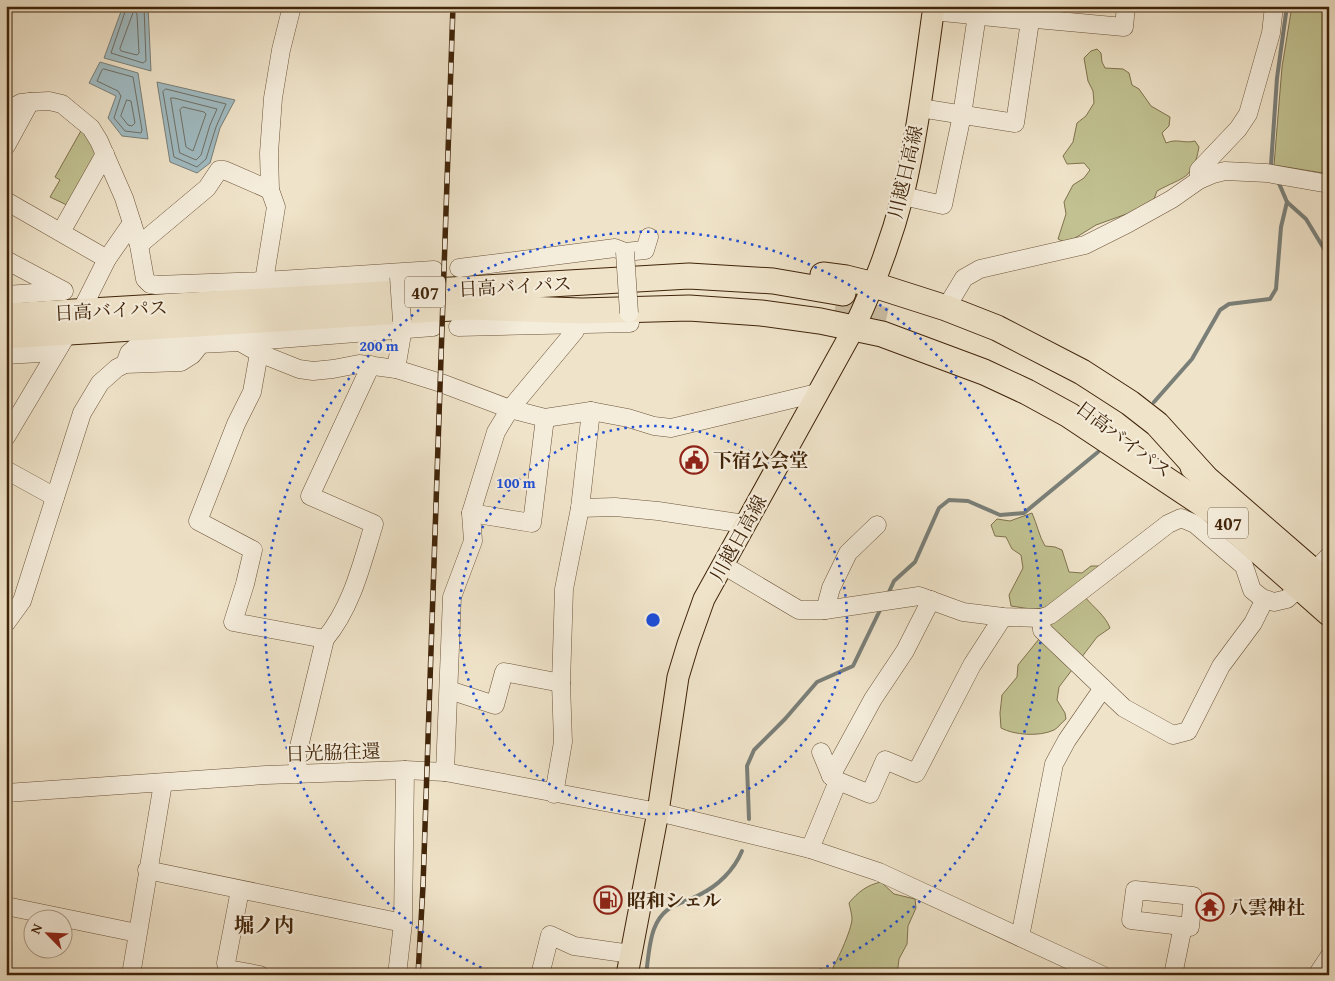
<svg xmlns="http://www.w3.org/2000/svg" width="1335" height="981" viewBox="0 0 1335 981" font-family="'Gentium Book Plus','Noto Serif JP',serif">
  <style>
    .green { fill: #c1c191; stroke: #80724d }
    .water { fill: #a0bbc2; stroke: #7a7f78 }
    .lines { fill: none; stroke-linecap: round; stroke-linejoin: round }
    .shore { stroke: #707066; stroke-width: 1 }
    .stream { stroke: #7a7f78; stroke-width: 4 }
    .highway-tunnel { stroke: #ccbda3; stroke-width: 25; stroke-dasharray: 25 12; stroke-linecap: butt }
    .minor-casing { stroke: #6c5439; stroke-width: 19 }
    .major-casing { stroke: #402409; stroke-width: 23 }
    .highway-casing { stroke: #402409; stroke-width: 27 }
    .minor { stroke: #f5eddc; stroke-width: 18 }
    .major { stroke: #efe3c9; stroke-width: 21 }
    .highway { stroke: #efe3c9; stroke-width: 25 }
    .rail-casing { stroke: #402409; stroke-width: 5.5 }
    .rail { stroke: #f5eddc; stroke-width: 4; stroke-dasharray: 11; stroke-linecap: butt }
    .minor-bridge-casing { stroke: #6c5439; stroke-width: 19; stroke-linecap: butt }
    .minor-bridge { stroke: #f5eddc; stroke-width: 18 }
    .ring { fill: none; stroke: #1d4ed8; stroke-width: 2.5; stroke-dasharray: 2.5 5 }
    .labels { text-anchor: middle; dominant-baseline: central; stroke-width: 4.5; stroke-linejoin: round; paint-order: stroke }
    .shield { fill: #f5eddc; stroke: #766048; stroke-width: 1 }
    .shield-label { font-size: 18px; font-weight: bold; fill: #402409 }
    .street-label { font-size: 19px; fill: #402409; stroke: #f5eddc }
    .poi-label { font-size: 19px; font-weight: bold; fill: #402409; stroke: #f5eddc; text-anchor: start }
    .neighbourhood-label { font-size: 20px; font-weight: bold; fill: #402409; stroke: #f5eddc }
    .centre { fill: #1d4ed8; stroke: #f5eddc; stroke-width: 2.5 }
    .ring-label { font-size: 15px; text-anchor: middle; font-weight: bold; fill: #1d4ed8; stroke: #f5eddc; stroke-width: 4.5; stroke-linejoin: round; paint-order: stroke }
  </style>
  <rect width="100%" height="100%" fill="#efe3c9"/>
  <filter id="stains"><feTurbulence type="fractalNoise" baseFrequency=".004" numOctaves="4"/><feColorMatrix values="0 0 0 0 .2 0 0 0 0 .09 0 0 0 0 .02 0 0 0 .5 -.17"/></filter>
  <radialGradient id="worn" r=".72"><stop offset=".6" stop-color="#630" stop-opacity="0"/><stop offset="1" stop-color="#630" stop-opacity=".3"/></radialGradient>
  <g class="green">
    <polygon points="1292,6 1329,6 1329,174 1274,165 1282,67"/>
    <path d="M1097,49L1101,53L1102,62L1105,68L1123,69L1129,73L1132,85L1139,89L1151,106L1170,117L1169,126L1162,133L1166,143C1178,138 1183,144 1195,141L1199,147C1193,180 1184,176 1157,191L1154,199L1132,212L1096,225L1075,238L1064,242L1058,239L1066,214L1064,202L1073,185L1084,178L1090,170L1084,163L1067,164L1063,156L1073,142L1077,123L1086,116L1094,103L1093,91L1088,81L1084,58L1091,51Z"/>
    <polygon points="82,129 99,154 71,207 50,197 60,180 55,177"/>
    <path d="M1032,513C1037,524 1039,536 1045,546L1055,547L1062,550L1069,572L1082,573L1091,566H1099L1085,597C1094,608 1105,615 1110,628L1097,637L1059,687L1057,700L1065,713L1066,719C1062,722 1058,728 1054,730C1039,737 1014,735 1001,728L1000,713L1002,695L1017,677L1018,665L1039,639L1048,625L1046,608L1031,609L1011,606L1009,595L1023,568L1021,555L1012,549L1006,537L995,536L991,525L997,519L1010,521Z"/>
    <path d="M881,882L894,894L915,899L916,908L908,926L907,944L899,959L897,975H828C835,967 852,929 852,919C852,914 850,908 849,903C858,892 867,885 881,882Z"/>
  </g>
  <g class="water">
    <polygon points="123,6 148,6 151,71 104,58"/>
    <polygon points="100,62 138,73 148,139 122,136 108,118 116,96 89,83"/>
    <polygon points="157,82 235,100 220,128 210,163 197,173 170,162"/>
  </g>
  <g class="lines">
    <g class="shore">
      <polyline points="127,6 111,53 143,63 146,61 144,6"/>
      <polygon points="134,11 137,14 139,53 137,55 121,51 120,49"/>
      <polygon points="104,69 133,77 142,130 141,133 125,131 114,118 121,96 118,91 97,81 102,70"/>
      <polygon points="166,89 226,104 216,127 206,159 197,167 174,157 163,92"/>
      <polygon points="171,98 174,98 217,109 210,125 201,155 196,160 180,153"/>
      <polygon points="127,100 131,101 135,123 132,126 128,125 121,116"/>
      <polygon points="183,107 204,112 206,114 193,151 186,147 180,110"/>
    </g>
    <g class="stream">
      <polyline points="1273,168 1271,165 1277,78 1287,6"/>
      <polyline points="1278,181 1287,202 1306,219 1329,257"/>
      <polyline points="1154,402 1192,359 1220,310 1229,304 1270,299 1276,289 1281,227 1287,202"/>
      <polyline points="888,594 894,581 915,562 939,508 949,500 968,501 1000,515 1024,513 1098,452"/>
      <polyline points="749,819 747,766 754,750 785,719 817,682 853,666 881,608"/>
      <path d="M646,975C648,960 649,942 654,929C663,905 679,905 699,895C718,886 734,870 742,851"/>
    </g>
    <polyline class="highway-tunnel" points="835,308 886,320"/>
    <g class="minor-casing">
      <g id="minor">
        <polyline points="933,11 1030,21 1036,19 1124,27 1126,6"/>
        <polyline points="6,106 13,107 21,103 30,102 49,101 62,104 91,128 99,141 124,198 139,245 145,279 150,284 156,285 264,281 276,207 270,190 269,153 273,98 281,50 292,6"/>
        <polyline points="920,108 1015,123 1030,21"/>
        <polyline points="6,146 30,102"/>
        <polyline points="1199,180 1199,170 1238,129 1248,114 1271,33 1274,6"/>
        <polyline points="903,196 943,205 962,115 977,15"/>
        <polyline points="6,201 107,259"/>
        <polyline points="61,232 105,154"/>
        <polyline points="139,245 207,188 219,170 224,170 270,190"/>
        <polyline points="6,260 64,291"/>
        <polyline points="459,268 615,248 625,252 645,250 649,237"/>
        <polyline points="264,281 434,270"/>
        <polyline points="6,295 63,291"/>
        <polyline points="946,308 964,278 980,269 1085,245 1127,224 1172,199 1199,180 1213,174 1225,171 1267,173 1329,184"/>
        <polyline points="458,327 630,323 629,313"/>
        <polyline points="240,342 259,353 299,369 313,371 333,369 359,364 396,369 441,383 510,409 545,418 591,411 628,418 654,426 671,428 817,393"/>
        <polyline points="259,353 252,392 236,424 198,521 253,550 245,584 233,622 325,639"/>
        <polyline points="6,355 56,352"/>
        <polyline points="125,364 129,353 136,347 240,342 433,327"/>
        <polyline points="396,369 403,328 402,321"/>
        <polyline points="6,437 81,311 107,259 132,223"/>
        <polyline points="6,470 55,497"/>
        <polyline points="580,508 615,507 658,511 745,524"/>
        <polyline points="471,513 532,523 545,418"/>
        <polyline points="723,565 799,610 825,610 919,596 963,612 1003,617 1041,618"/>
        <polyline points="1265,599 1253,623 1221,666 1188,731 1173,735 1124,708 1042,630 1041,618 1050,615 1168,524 1181,518 1195,524 1244,566 1252,590 1262,598 1274,602 1287,599 1300,587 1329,556"/>
        <polyline points="825,610 831,588 848,553 877,525"/>
        <polyline points="6,623 22,601 82,413 100,383 117,368 125,364 181,362 192,355 200,345"/>
        <polyline points="449,690 495,705 504,672 561,683"/>
        <polyline points="821,752 831,776 838,781 870,794 885,760 916,773 972,665 1003,617"/>
        <polyline points="445,772 452,597 473,541 471,513 496,432 510,409 575,331"/>
        <path d="M298,774L297,755L325,639C352,607 362,563 374,524L310,496L371,365"/>
        <polyline points="831,776 873,699 905,651 931,600"/>
        <polyline points="6,793 266,775 405,770 445,772 658,812 810,849 879,872 1102,975"/>
        <polyline points="554,794 563,742 561,683 564,589 580,508 591,411"/>
        <polyline points="810,849 838,781"/>
        <polyline points="147,870 403,923"/>
        <polyline points="240,890 226,963 228,969 260,975"/>
        <polygon points="1135,890 1193,896 1190,927 1131,920"/>
        <polyline points="6,906 137,933"/>
        <polyline points="1020,937 1054,764 1067,740 1103,688"/>
        <polyline points="131,975 163,783"/>
        <polyline points="397,975 403,923 405,770"/>
        <polyline points="540,975 550,935 574,946 631,954"/>
        <polyline points="1173,975 1183,926"/>
        <polyline points="1317,975 1329,957"/>
      </g>
    </g>
    <g class="major-casing">
      <path id="major" d="M627,975L658,812L678,677L688,644L704,599L854,328C874,286 891,241 903,195C918,133 925,69 934,6"/>
    </g>
    <g class="highway-casing">
      <g id="highway">
        <polyline points="823,275 846,278 874,285 946,308 997,328 1082,372 1130,403 1157,424 1204,476"/>
        <polyline points="468,307 582,311 689,308 761,313 820,321 882,334 984,372 1027,392 1069,415 1216,513"/>
        <polyline points="6,316 689,276 773,281 843,293"/>
        <polyline points="6,336 484,306"/>
        <polyline points="1193,467 1329,585"/>
        <polyline points="1203,502 1329,613"/>
      </g>
    </g>
    <use href="#minor" class="minor"/>
    <use href="#major" class="major"/>
    <use href="#highway" class="highway"/>
    <g class="rail-casing">
      <polyline id="rail" points="418,975 423,886 453,6"/>
    </g>
    <use href="#rail" class="rail"/>
    <g class="minor-bridge-casing">
      <g id="minor-bridge">
        <polyline points="625,252 629,313"/>
        <polyline points="399,277 402,321"/>
      </g>
    </g>
    <use href="#minor-bridge" class="minor-bridge"/>
  </g>
  <g class="ring">
    <circle cx="653" cy="620" r="194"/>
    <path d="M495 974A388 388 0 1 1 811 974"/>
  </g>
  <defs>
    <g id="civic-ring" transform="scale(1.4375)"><circle r="9.5" fill="#f5eddc" stroke="#8f2418" stroke-width="1.5"/><path d="M-.6-6.5H3V-4.5H.6V-3L4-1V1h2V6H-6V1h2V-1L-.6-3ZM-1.2 2.5V6h2.4V2.5Z" fill="#8f2418"/></g>
    <g id="fuel-ring" transform="scale(1.4375)"><circle r="9.5" fill="#f5eddc" stroke="#8f2418" stroke-width="1.5"/><path d="M-5.5-6h7V0h2V4h1.3V-2.5L3-4.5l.8-.8L6-3V5H2.5V1h-1V6h-7ZM-4.2-4.7v3.2H.2V-4.7Z" fill="#8f2418"/></g>
    <g id="temple-ring" transform="scale(1.4375)"><circle r="9.5" fill="#f5eddc" stroke="#8f2418" stroke-width="1.5"/><path d="M0-6L5-2H3V0L6.5 2.5H4V6H1.5V3h-3V6H-4V2.5H-6.5L-3 0V-2H-5Z" fill="#8f2418"/></g>
  </defs>
  <g fill-rule="evenodd">
    <use href="#civic-ring" x="694" y="460"/>
    <use href="#fuel-ring" x="608" y="900"/>
    <use href="#temple-ring" x="1210" y="907"/>
  </g>
  <g class="labels">
    <g class="shield">
      <rect x="405" y="276.5" width="40" height="31" rx="4"/>
      <rect x="1208" y="507.5" width="40" height="31" rx="4"/>
    </g>
    <g class="shield-label">
      <text x="425" y="292">407</text>
      <text x="1228" y="523">407</text>
    </g>
    <g class="street-label">
      <text transform="translate(905 172) rotate(-77)">川越日高線</text>
      <text transform="translate(515 286) rotate(-3)">日高バイパス</text>
      <text transform="translate(111 310) rotate(-3)">日高バイパス</text>
      <text transform="translate(1124 439) rotate(37)">日高バイパス</text>
      <text transform="translate(738 538) rotate(-61)">川越日高線</text>
      <text transform="translate(333 752) rotate(-2)">日光脇往還</text>
    </g>
    <g class="poi-label">
      <text x="713" y="460">下宿公会堂</text>
      <text x="627" y="900">昭和シェル</text>
      <text x="1229" y="907">八雲神社</text>
    </g>
    <g class="neighbourhood-label">
      <text x="264" y="924">堀ノ内</text>
    </g>
  </g>
  <circle cx="653" cy="620" r="8" class="centre"/>
  <g class="ring-label">
    <text x="379" y="351">200 m</text>
    <text x="516" y="488">100 m</text>
  </g>
  <rect width="1335" height="981" fill="none" stroke="#efe3c9" stroke-width="25"/>
  <rect x="8" y="8" width="1320" height="966" fill="none" stroke="#402409" stroke-width="2.5"/>
  <rect x="12" y="12" width="1310" height="956" fill="none" stroke="#402409"/>
  <g transform="translate(48 934) rotate(294)"><circle r="24" fill="#f5eddc" stroke="#ad9d88"/>
  <path d="M0-4L9 19L0 12L-9 19Z" fill="#8f2418"/>
  <text y="-8" font-size="14" font-weight="bold" text-anchor="middle" fill="#402409">N</text>
  </g>
  <rect width="100%" height="100%" filter="url(#stains)"/>
  <rect width="100%" height="100%" fill="url(#worn)"/>
</svg>
